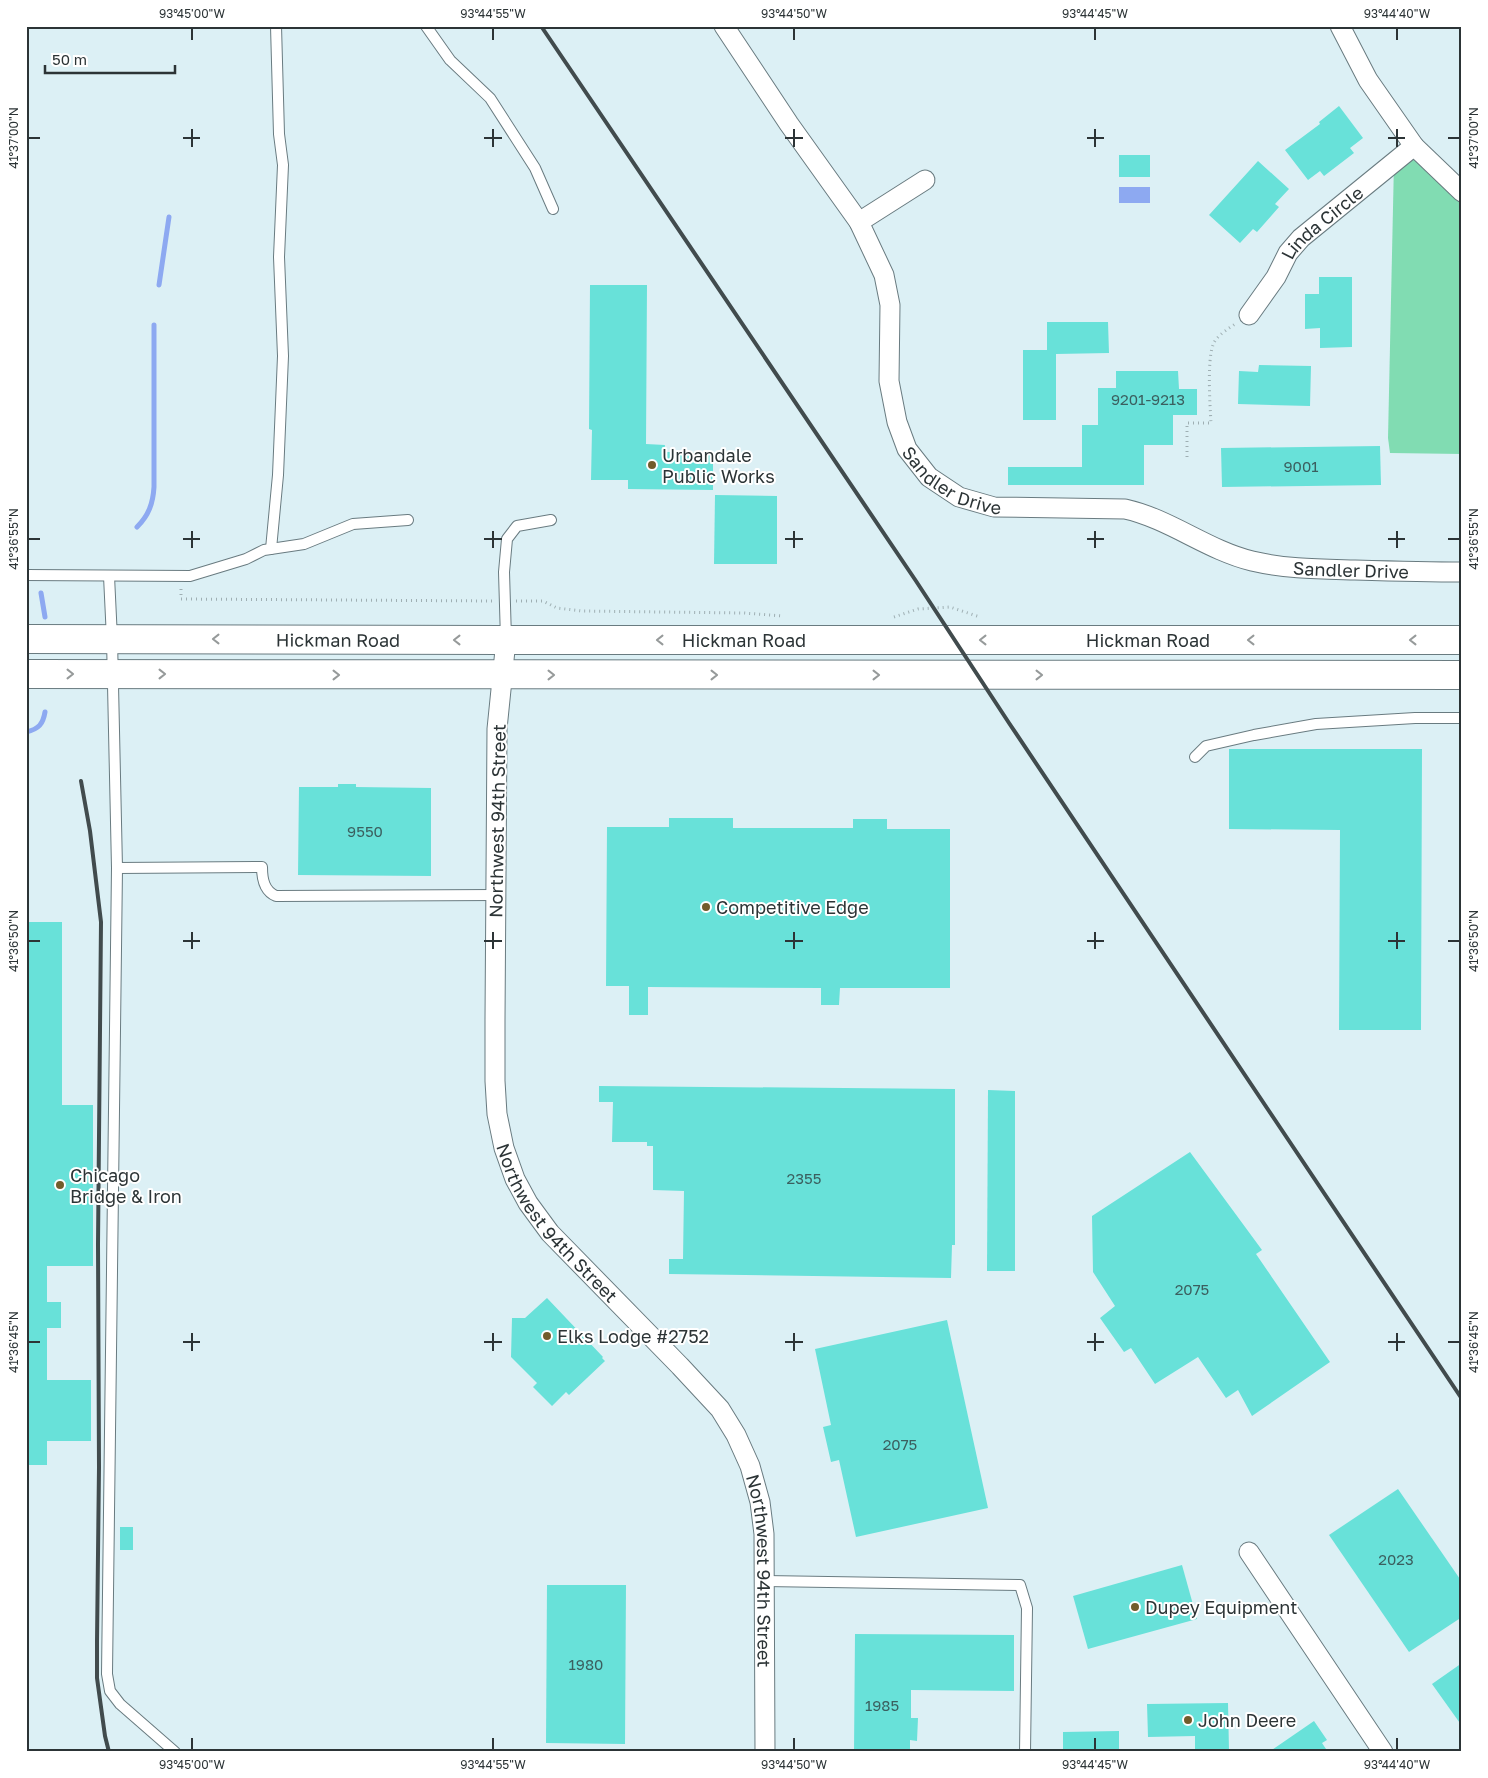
<svg xmlns="http://www.w3.org/2000/svg" width="1488" height="1778" viewBox="0 0 1488 1778" font-family="'Golos Text',sans-serif">
  <style>
    .green { fill: #81dcb2 }
    .water { fill: #8da9f1 }
    .lines { fill: none; stroke-linecap: round; stroke-linejoin: round }
    .stream { stroke: #8da9f1; stroke-width: 5 }
    .building { fill: #68e1d9 }
    .service-casing { stroke: #697b80; stroke-width: 12 }
    .minor-casing { stroke: #697b80; stroke-width: 21 }
    .primary-casing { stroke: #697b80; stroke-width: 30 }
    .path { stroke: #9fafb3; stroke-width: 3; stroke-dasharray: 1 4; stroke-linecap: butt }
    .service { stroke: #fff; stroke-width: 10 }
    .minor { stroke: #fff; stroke-width: 19 }
    .primary { stroke: #fff; stroke-width: 28 }
    .rail { stroke: #414b4d; stroke-width: 4 }
    .oneway { stroke: #969a9a }
    .ticks { fill: none; stroke: #2c3436; stroke-width: 2 }
    .poi-dot { fill: #725c2b; stroke: #fff; stroke-width: 2 }
    .labels { text-anchor: middle; dominant-baseline: central; stroke-width: 4; stroke-linejoin: round; paint-order: stroke }
    .number-label { font-size: 15px; fill: #3b5f5f }
    .street-label { font-size: 18px; fill: #2c3436; stroke: #fff }
    .poi-label { font-size: 18px; fill: #2c3436; stroke: #fff; text-anchor: start }
    .neatline { fill: none; stroke: #2c3436; stroke-width: 2 }
    .ticks-label { font-size: 12px; text-anchor: middle; fill: #2c3436 }
  </style>
  <rect width="100%" height="100%" fill="#dcf0f5"/>
  <polygon class="green" points="1414,146 1462,192 1462,454 1390,453 1388,438 1394,162"/>
  <rect class="water" x="1119" y="187" width="31" height="16"/>
  <g class="lines">
    <g class="stream">
      <polyline points="159,285 169,217"/>
      <path d="M137,527C149,515 153,503 154,487V325"/>
      <polyline points="41,593 45,617"/>
      <path d="M26,732C39,729 43,724 45,712"/>
    </g>
  </g>
  <g class="building">
    <polygon points="1339,106 1363,138 1350,148 1354,153 1324,176 1320,171 1308,180 1285,150 1320,124 1319,122"/>
    <rect x="1119" y="155" width="31" height="22"/>
    <polygon points="1258,161 1289,189 1275,204 1279,207 1257,232 1253,229 1240,243 1209,215"/>
    <polygon points="1319,277 1352,277 1352,347 1320,348 1320,328 1305,329 1305,294 1319,294"/>
    <polygon points="590,285 647,285 646,444 665,445 664,452 713,452 713,490 628,489 628,480 591,480 592,430 589,429"/>
    <polygon points="1047,322 1108,322 1109,353 1056,354 1056,420 1023,420 1023,350 1047,350"/>
    <polygon points="1259,365 1311,366 1310,406 1238,404 1239,371 1258,372"/>
    <polygon points="1116,371 1178,371 1179,389 1197,389 1197,415 1173,415 1173,445 1144,445 1144,485 1008,485 1008,467 1082,467 1082,425 1098,425 1098,388 1116,388"/>
    <polygon points="1380,446 1381,485 1222,487 1221,448"/>
    <polygon points="715,495 777,496 777,564 714,564"/>
    <polygon points="1229,749 1422,749 1421,1030 1339,1030 1340,830 1229,829"/>
    <polygon points="338,784 356,784 356,787 431,788 431,876 298,875 299,787 338,787"/>
    <polygon points="669,818 733,818 733,828 853,828 853,819 887,819 887,829 950,829 950,988 840,988 839,1005 821,1005 821,988 648,987 648,1015 629,1015 629,986 606,986 607,827 669,827"/>
    <polygon points="26,922 62,922 62,1105 93,1105 93,1266 47,1266 47,1302 61,1302 61,1328 47,1328 47,1380 91,1380 91,1441 47,1441 47,1465 26,1465"/>
    <polygon points="599,1086 955,1089 955,1245 952,1245 951,1278 669,1274 669,1259 683,1259 684,1191 653,1190 653,1146 647,1146 647,1142 612,1142 613,1102 599,1102"/>
    <polygon points="988,1090 1015,1091 1015,1271 987,1271"/>
    <polygon points="1190,1152 1262,1250 1256,1254 1330,1362 1252,1416 1238,1390 1226,1398 1198,1357 1155,1384 1131,1348 1124,1352 1100,1318 1115,1306 1093,1272 1092,1216"/>
    <polygon points="547,1298 603,1357 602,1358 605,1361 569,1395 566,1392 552,1406 533,1387 537,1383 511,1357 512,1318 525,1318"/>
    <polygon points="947,1320 988,1508 856,1537 839,1460 831,1462 823,1427 831,1425 815,1349"/>
    <polygon points="1398,1489 1462,1582 1462,1617 1409,1652 1329,1535"/>
    <rect x="120" y="1527" width="13" height="23"/>
    <polygon points="1182,1565 1197,1619 1088,1649 1073,1596"/>
    <polygon points="547,1585 626,1585 625,1744 546,1743"/>
    <polygon points="855,1634 1014,1635 1014,1691 911,1690 911,1718 918,1718 917,1741 910,1740 910,1752 854,1752"/>
    <polygon points="1462,1663 1462,1726 1432,1684"/>
    <polygon points="1228,1703 1229,1751 1195,1752 1195,1736 1148,1737 1147,1704"/>
    <polygon points="1314,1721 1327,1740 1322,1743 1328,1752 1269,1752"/>
    <polygon points="1119,1731 1119,1752 1063,1752 1063,1732"/>
  </g>
  <g class="lines">
    <g class="service-casing">
      <g id="service">
        <polyline points="426,26 450,60 490,98 535,168 553,209"/>
        <polyline points="271,549 278,475 283,356 279,257 283,165 279,134 276,26"/>
        <polyline points="26,575 190,576 246,559 264,550 304,544 353,524 408,520"/>
        <path d="M109,576L112,639L117,868L262,867C262,879 264,891 276,896L496,895"/>
        <polyline points="506,639 504,572 507,539 517,526 551,520"/>
        <polyline points="1195,757 1206,746 1254,735 1316,724 1415,718 1462,718"/>
        <polyline points="117,868 107,1674 110,1691 120,1704 175,1752"/>
        <polyline points="765,1581 1020,1585 1027,1608 1025,1752"/>
      </g>
    </g>
    <g class="minor-casing">
      <g id="minor">
        <path id="s1" d="M724,26L789,124L859,222L884,275L890,305L889,381L897,422L907,449L929,477L959,497L994,507L1125,509C1170,519 1207,550 1252,561C1286,569 1320,569 1355,570C1390,571 1426,572 1462,572"/>
        <polyline points="1340,26 1368,80 1414,146 1462,192"/>
        <polyline points="859,222 925,180"/>
        <path id="s2" d="M1249,315L1276,277L1288,253L1301,238L1414,146"/>
        <path id="s3" d="M506,640L497,729L495,1020V1081L497,1114L504,1148L515,1179L528,1203L550,1233L680,1366L720,1409L736,1435L750,1466L760,1502L764,1534L765,1752"/>
        <polyline points="1249,1552 1383,1752"/>
      </g>
    </g>
    <g class="primary-casing">
      <g id="primary">
        <path id="s4" d="M26,639L506,640H1462"/>
        <polyline points="26,674 1462,675"/>
      </g>
    </g>
    <g class="path">
      <path d="M1187,457V423H1211C1210,404 1207,361 1213,345C1216,336 1228,329 1235,324"/>
      <polyline points="181,589 181,599 492,601"/>
      <polyline points="516,601 543,601 557,608 582,611 744,613 783,616"/>
      <polyline points="894,617 918,609 950,607 980,617"/>
    </g>
    <use href="#service" class="service"/>
    <use href="#minor" class="minor"/>
    <use href="#primary" class="primary"/>
    <g class="rail">
      <polyline points="541,26 916,581 1009,723 1462,1399"/>
      <polyline points="81,781 90,831 101,922 98,1244 99,1467 97,1642 97,1678 105,1736 109,1752"/>
    </g>
  </g>
  <defs><path id="oneway-chevron" d="M-2-3.5L2.5 0L-2 3.5" fill="none" stroke-width="1.6" stroke-linecap="round" stroke-linejoin="round" transform="scale(1.25)"/></defs>
  <g class="oneway">
    <use href="#oneway-chevron" transform="translate(216 639) rotate(-180)"/>
    <use href="#oneway-chevron" transform="translate(457 640) rotate(-180)"/>
    <use href="#oneway-chevron" transform="translate(660 640) rotate(180)"/>
    <use href="#oneway-chevron" transform="translate(983 640) rotate(-180)"/>
    <use href="#oneway-chevron" transform="translate(1251 640) rotate(-180)"/>
    <use href="#oneway-chevron" transform="translate(1413 640) rotate(-180)"/>
    <use href="#oneway-chevron" transform="translate(70 674)"/>
    <use href="#oneway-chevron" transform="translate(162 674)"/>
    <use href="#oneway-chevron" transform="translate(336 675)"/>
    <use href="#oneway-chevron" transform="translate(551 675)"/>
    <use href="#oneway-chevron" transform="translate(714 675)"/>
    <use href="#oneway-chevron" transform="translate(876 675)"/>
    <use href="#oneway-chevron" transform="translate(1039 675)"/>
  </g>
  <path class="ticks" d="M192,28V40M493,28V40M794,28V40M1095,28V40M1397,28V40M192,129V147M493,129V147M794,129V147M1095,129V147M1397,129V147M28,138H40M183,138H200M484,138H502M785,138H803M1087,138H1104M1388,138H1405M1448,138H1460M192,531V548M493,531V548M794,531V548M1095,531V548M1397,531V548M28,539H40M183,539H200M484,539H502M785,539H803M1087,539H1104M1388,539H1405M1448,539H1460M192,932V949M493,932V949M794,932V949M1095,932V949M1397,932V949M28,941H40M183,941H200M484,941H502M785,941H803M1087,941H1104M1388,941H1405M1448,941H1460M192,1333V1351M493,1333V1351M794,1333V1351M1095,1333V1351M1397,1333V1351M28,1342H40M183,1342H200M484,1342H502M785,1342H803M1087,1342H1104M1388,1342H1405M1448,1342H1460M192,1738V1750M493,1738V1750M794,1738V1750M1095,1738V1750M1397,1738V1750"/>
  <g class="poi-dot">
    <circle cx="652" cy="465" r="5"/>
    <circle cx="706" cy="907" r="5"/>
    <circle cx="60" cy="1185" r="5"/>
    <circle cx="547" cy="1336" r="5"/>
    <circle cx="1135" cy="1607" r="5"/>
    <circle cx="1188" cy="1720" r="5"/>
  </g>
  <g class="labels">
    <g class="number-label">
      <text x="1148" y="399">9201-9213</text>
      <text x="1301" y="466">9001</text>
      <text x="365" y="831">9550</text>
      <text x="804" y="1178">2355</text>
      <text x="1192" y="1289">2075</text>
      <text x="900" y="1444">2075</text>
      <text x="1396" y="1559">2023</text>
      <text x="586" y="1664">1980</text>
      <text x="882" y="1705">1985</text>
    </g>
    <g class="street-label">
      <text stroke="none"><textPath href="#s2" startOffset="119">Linda Circle</textPath></text>
      <text stroke="none"><textPath href="#s1" startOffset="531">Sandler Drive</textPath></text>
      <text stroke="none"><textPath href="#s1" startOffset="950">Sandler Drive</textPath></text>
      <text stroke="none"><textPath href="#s4" startOffset="312">Hickman Road</textPath></text>
      <text stroke="none"><textPath href="#s4" startOffset="718">Hickman Road</textPath></text>
      <text stroke="none"><textPath href="#s4" startOffset="1122">Hickman Road</textPath></text>
      <text transform="translate(497 821) rotate(-89)">Northwest 94th Street</text>
      <text stroke="none"><textPath href="#s3" startOffset="602">Northwest 94th Street</textPath></text>
      <text stroke="none"><textPath href="#s3" startOffset="1022">Northwest 94th Street</textPath></text>
    </g>
    <g class="poi-label">
      <text x="662" y="455">Urbandale<tspan x="662" dy="21">Public Works</tspan></text>
      <text x="716" y="907">Competitive Edge</text>
      <text x="70" y="1175">Chicago<tspan x="70" dy="21">Bridge &amp; Iron</tspan></text>
      <text x="557" y="1336">Elks Lodge #2752</text>
      <text x="1145" y="1607">Dupey Equipment</text>
      <text x="1198" y="1720">John Deere</text>
    </g>
  </g>
  <rect width="1488" height="1778" fill="none" stroke="#ffffff" stroke-width="55"/>
  <path d="M45 65v8h130v-8" fill="none" stroke="#2c3436" stroke-width="2.5"/>
  <text x="52" y="65" font-size="15" fill="#2c3436" stroke="#ffffff" stroke-width="4" paint-order="stroke">50 m</text>
  <rect x="28" y="28" width="1432" height="1722" class="neatline"/>
  <g class="ticks-label">
    <text x="192" y="18">93°45'00"W</text>
    <text x="493" y="18">93°44'55"W</text>
    <text x="794" y="18">93°44'50"W</text>
    <text x="1095" y="18">93°44'45"W</text>
    <text x="1397" y="18">93°44'40"W</text>
    <text transform="translate(14 138) rotate(-90)" y="4">41°37'00"N</text>
    <text transform="translate(1474 138) rotate(-90)" y="4">41°37'00"N</text>
    <text transform="translate(14 539) rotate(-90)" y="4">41°36'55"N</text>
    <text transform="translate(1474 539) rotate(-90)" y="4">41°36'55"N</text>
    <text transform="translate(14 941) rotate(-90)" y="4">41°36'50"N</text>
    <text transform="translate(1474 941) rotate(-90)" y="4">41°36'50"N</text>
    <text transform="translate(14 1342) rotate(-90)" y="4">41°36'45"N</text>
    <text transform="translate(1474 1342) rotate(-90)" y="4">41°36'45"N</text>
    <text x="192" y="1769">93°45'00"W</text>
    <text x="493" y="1769">93°44'55"W</text>
    <text x="794" y="1769">93°44'50"W</text>
    <text x="1095" y="1769">93°44'45"W</text>
    <text x="1397" y="1769">93°44'40"W</text>
  </g>
</svg>
